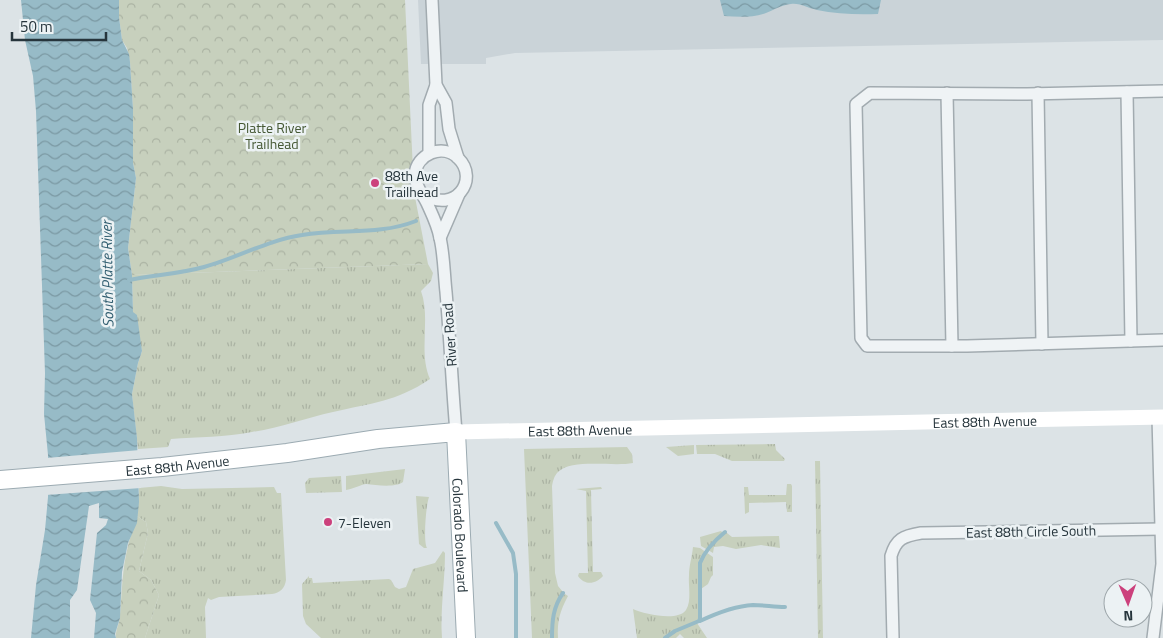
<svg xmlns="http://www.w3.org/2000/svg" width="1163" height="638" viewBox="0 0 1163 638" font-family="'Titillium Web',sans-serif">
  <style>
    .built { fill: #cad3d8 }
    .grass { fill: url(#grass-tufts) }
    .forest { fill: url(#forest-crowns) }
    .water { fill: url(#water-waves) }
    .pier { fill: #dce3e6 }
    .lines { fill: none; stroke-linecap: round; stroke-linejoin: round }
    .stream { stroke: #97bbc7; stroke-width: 4 }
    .street-casing { stroke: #a2abb0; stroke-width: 14 }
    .primary-casing { stroke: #9cabb2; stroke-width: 20 }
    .street { stroke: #eff3f5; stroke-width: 11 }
    .secondary { stroke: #fff; stroke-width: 15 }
    .primary { stroke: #fff; stroke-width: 18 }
    .poi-dot { fill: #cc417c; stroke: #ecf2f4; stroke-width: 2 }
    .labels { text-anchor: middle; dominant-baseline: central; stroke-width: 5; stroke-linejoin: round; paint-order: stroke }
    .park-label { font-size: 14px; fill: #455834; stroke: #ecf2f4 }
    .poi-label { font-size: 14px; fill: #26353c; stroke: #ecf2f4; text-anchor: start }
    .street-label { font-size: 14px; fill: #26353c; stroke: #ecf2f4 }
    .water-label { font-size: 15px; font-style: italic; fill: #315e70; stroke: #ecf2f4 }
  </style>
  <defs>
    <pattern id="grass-tufts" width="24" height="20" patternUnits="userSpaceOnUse" patternTransform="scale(1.25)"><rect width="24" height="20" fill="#c7d0bd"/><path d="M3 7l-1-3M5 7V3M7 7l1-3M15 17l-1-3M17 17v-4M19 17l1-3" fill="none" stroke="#abb3a3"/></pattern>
    <pattern id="forest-crowns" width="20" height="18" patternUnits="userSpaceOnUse" patternTransform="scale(1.25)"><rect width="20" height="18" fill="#c7d0bd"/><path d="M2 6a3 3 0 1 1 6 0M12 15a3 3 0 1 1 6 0" fill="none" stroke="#abb3a3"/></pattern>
    <pattern id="water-waves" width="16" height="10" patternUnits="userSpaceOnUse" patternTransform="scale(1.25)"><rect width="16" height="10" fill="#97bbc7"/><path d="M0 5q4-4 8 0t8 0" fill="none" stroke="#7b99a3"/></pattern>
  </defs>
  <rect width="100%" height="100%" fill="#dce3e6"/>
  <polygon class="built" points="418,0 1163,0 1163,40 515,53 486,58 486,64 421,64"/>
  <g class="grass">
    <path d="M428,264L433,273L431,281L421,291C431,319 418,352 430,379C396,402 371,403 333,412C306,418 279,428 252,432C225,437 198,437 171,439L168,447L138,449L132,394L138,363L142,351L133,312L132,275Z"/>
    <polygon points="775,444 776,450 785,459 784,461 732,461 715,454 697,454 696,445"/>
    <polygon points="694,445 694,454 678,456 666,447"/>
    <path d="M627,447L632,454L633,463C613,467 572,458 558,472C554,476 553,481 552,486L555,573L558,586L563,592C551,606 551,621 551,638H532L524,449Z"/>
    <polygon points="815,461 820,461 823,638 818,638"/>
    <path d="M405,469L403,482C395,488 376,485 366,484C363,484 352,489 346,490V476Z"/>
    <polygon points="341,476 342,492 306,493 305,483 309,478"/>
    <polygon points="787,484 791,484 792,486 792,512 787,512 786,502 749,503 749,512 745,514 744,487 748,487 749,495 786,495"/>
    <path d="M161,486L182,489L274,487L277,493H281L286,580C285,588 280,593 272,594L219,597L211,600L208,598L205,607L206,638H145L159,595L151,580L139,571L148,533L146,522L137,516L139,488Z"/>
    <path d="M601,487L602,489L591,490L593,572H601L603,576C596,584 585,586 578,576L579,573H588L586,491L576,489Z"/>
    <path d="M416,496L429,497C426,505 423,541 427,548H424L419,544Z"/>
    <polygon points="721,531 724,534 727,533 732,537 779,536 780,548 761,545 736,549 723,546 714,547 713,553 701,546 700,537"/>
    <path d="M693,547L700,548L713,557V575L711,577L708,584C706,586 703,587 701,589C697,592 701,614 697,623L707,638H684L680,634L676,638H637L633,609C644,614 678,622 686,610C692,601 688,585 689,575C689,566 692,557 693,547Z"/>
    <path d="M443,551L445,553C445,581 440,610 442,638H321L306,624L303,616L302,584L309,576V578H312L313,583L389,579L391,580L395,587L399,589L406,587L413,569L435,563Z"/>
    <path d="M565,594L568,596C560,611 557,621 558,638H553C553,622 553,606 565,594Z"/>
  </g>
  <g class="forest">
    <polygon points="119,0 405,0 414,192 428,264 132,275 128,248 136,178 133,163 133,109 130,62 127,48 122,40 119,17"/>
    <path d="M137,516L146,522L148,533L139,571L151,580L159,595L145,638H116C115,630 120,623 120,615C122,592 122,569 128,546C130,535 136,527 137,516Z"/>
  </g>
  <g class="water">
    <polygon points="21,0 119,0 119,17 122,40 129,54 130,62 133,109 133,163 136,178 128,248 132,275 133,312 137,315 142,351 138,363 132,394 137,438 139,502 137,523 128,543 122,572 120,618 115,634 116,638 94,638 96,613 90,600 97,533 106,525 108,519 99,518 99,503 89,506 77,590 70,600 70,638 31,638 36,585 45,530 48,497 48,455 44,414 45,373 36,111 33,76 25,40"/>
    <path d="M720,0H881L878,14C858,15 836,14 817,10C807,8 801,3 791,4C781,5 774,10 766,13C752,18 738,17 724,16Z"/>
  </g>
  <polygon class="pier" points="140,450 141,488 46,495 46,458"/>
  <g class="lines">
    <g class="stream">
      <path d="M129,280C154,275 179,274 204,267C237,258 268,240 302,235C342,228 377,236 416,221"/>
      <polyline points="496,523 513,553 516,574 516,638"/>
      <path d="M700,621C717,613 734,606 753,605C764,605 774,607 785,607"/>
      <path d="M552,638C552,621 553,607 563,593"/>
      <path d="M665,638L675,631L699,621L700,619V563C705,550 714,541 725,532"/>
    </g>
    <g class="street-casing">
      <g id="street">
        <polyline points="432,0 436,85 446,103 449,129 458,158"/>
        <polyline points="1163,91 1027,94 870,93 856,104 861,338 867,346 967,346 1163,340"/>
        <polyline points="1127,92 1131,341"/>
        <polyline points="947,93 952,346"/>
        <polyline points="1038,93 1042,344"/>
        <polyline points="429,153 429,105 436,85"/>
        <path d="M423,194C455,215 480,179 458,158C443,143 416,154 415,175C415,186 422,193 427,203C432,214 438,226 440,238C444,255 444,274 446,292C450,338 452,385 456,432"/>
        <polyline points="440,238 459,194"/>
        <path d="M893,638L891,556C896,539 903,536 921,533L1161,529"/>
        <polyline points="1153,638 1162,564 1158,417"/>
      </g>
    </g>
    <g class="primary-casing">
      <g id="primary">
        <path id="s2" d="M0,480L162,467L287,453L378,439L456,432L466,638"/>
      </g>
    </g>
    <use href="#street" class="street"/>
    <path class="secondary" id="s1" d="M456,432L1163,417"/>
    <use href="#primary" class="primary"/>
  </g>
  <g class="poi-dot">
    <circle cx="375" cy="183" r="5"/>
    <circle cx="328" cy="522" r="5"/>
  </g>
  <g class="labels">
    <g class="park-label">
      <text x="272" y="127">Platte River<tspan x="272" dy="16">Trailhead</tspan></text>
    </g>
    <g class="poi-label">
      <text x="385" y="175">88th Ave<tspan x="385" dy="16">Trailhead</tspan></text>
      <text x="338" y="522">7-Eleven</text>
    </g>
    <g class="street-label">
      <text transform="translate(449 335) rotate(-94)">River Road</text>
      <text stroke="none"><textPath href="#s1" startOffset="529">East 88th Avenue</textPath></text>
      <text stroke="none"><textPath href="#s1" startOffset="124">East 88th Avenue</textPath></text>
      <text stroke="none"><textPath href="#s2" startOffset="178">East 88th Avenue</textPath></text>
      <text transform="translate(1031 531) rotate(-1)">East 88th Circle South</text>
      <text stroke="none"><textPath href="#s2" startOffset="562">Colorado Boulevard</textPath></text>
    </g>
    <g class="water-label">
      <text transform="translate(107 274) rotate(-91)">South Platte River</text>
    </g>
  </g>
  <g transform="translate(1128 603) rotate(178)"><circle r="24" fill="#ecf2f4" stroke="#9da6aa"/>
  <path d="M0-4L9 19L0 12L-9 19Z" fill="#cc417c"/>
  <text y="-8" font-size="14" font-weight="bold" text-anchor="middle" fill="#26353c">N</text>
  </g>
  <path d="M12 32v8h94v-8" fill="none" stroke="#26353c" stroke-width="2.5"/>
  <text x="20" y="32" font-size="15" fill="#26353c" stroke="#ecf2f4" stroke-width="4" paint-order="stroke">50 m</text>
</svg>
